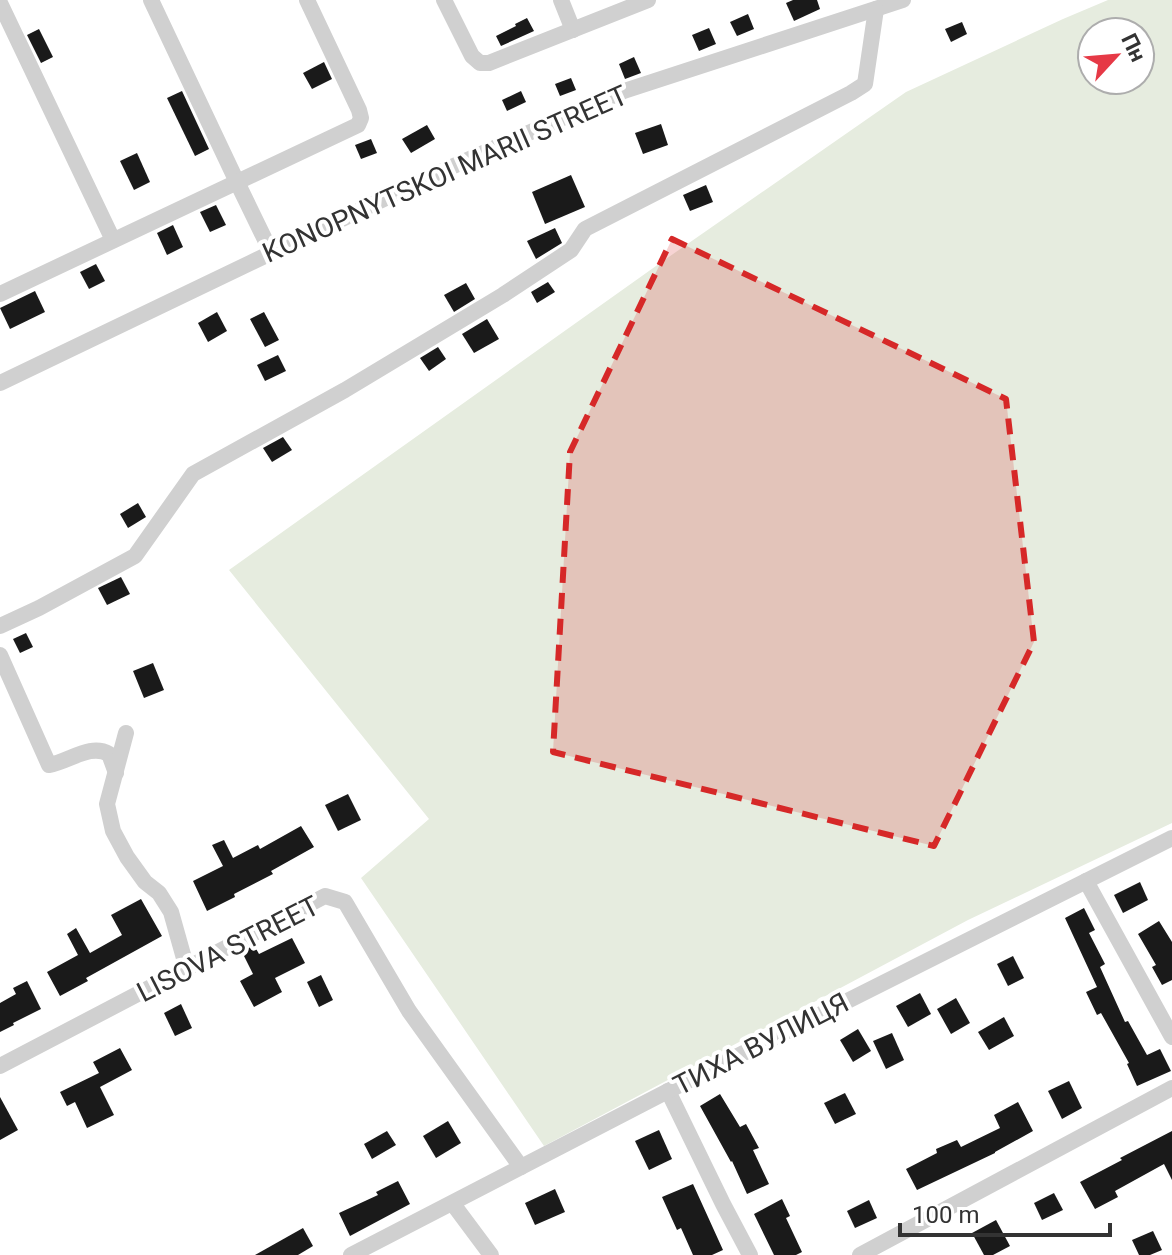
<svg xmlns="http://www.w3.org/2000/svg" width="1172" height="1255" viewBox="0 0 1172 1255" font-family="Roboto,sans-serif">
  <style>
    .green { fill: #e6ecdf; fill-rule: evenodd }
    .building { fill: #1a1a1a }
    .lines { fill: none; stroke-linecap: round; stroke-linejoin: round }
    .minor { stroke: #d0d0d0; stroke-width: 16 }
    .marked { fill: #d62828; fill-opacity: 0.2; stroke: #d62828; stroke-width: 6; stroke-dasharray: 16 10; stroke-linejoin: round }
    .labels { text-anchor: middle; dominant-baseline: central; stroke-width: 8; stroke-linejoin: round; paint-order: stroke }
    .street-label { font-size: 28px; fill: #333; stroke: #fff }
  </style>
  <rect width="100%" height="100%" fill="#fff"/>
  <path class="green" d="M1108,0H1172V823L968,920L544,1146L361,878L429,819L229,570L663,261L906,92L1063,19ZM1092,32H1140V80H1092Z"/>
  <g class="building">
    <polygon points="793,0 817,0 820,9 794,21 786,3"/>
    <polygon points="748,14 754,29 737,36 730,22"/>
    <polygon points="527,18 534,31 501,46 496,36 516,26 515,24"/>
    <polygon points="962,22 967,34 951,42 945,29"/>
    <polygon points="709,28 716,44 699,51 692,35"/>
    <polygon points="39,29 53,57 41,63 27,35"/>
    <polygon points="634,57 641,73 625,79 619,64"/>
    <polygon points="324,62 332,79 312,89 303,73"/>
    <polygon points="571,78 576,90 560,96 555,84"/>
    <polygon points="182,91 209,149 195,156 167,98"/>
    <polygon points="521,91 526,102 507,111 502,100"/>
    <polygon points="661,124 668,145 643,154 635,133"/>
    <polygon points="427,125 435,139 411,153 402,139"/>
    <polygon points="371,139 377,153 361,159 355,145"/>
    <polygon points="137,153 150,182 134,190 120,161"/>
    <polygon points="571,175 585,207 545,224 532,192"/>
    <polygon points="706,185 713,202 690,211 683,195"/>
    <polygon points="216,205 226,225 210,232 200,212"/>
    <polygon points="173,225 183,247 167,255 157,233"/>
    <polygon points="555,228 562,243 536,259 527,241"/>
    <polygon points="96,264 105,281 89,289 80,272"/>
    <polygon points="548,282 555,292 537,303 531,292"/>
    <polygon points="466,283 475,299 454,312 444,295"/>
    <polygon points="35,291 45,312 10,329 0,308"/>
    <polygon points="217,312 227,331 208,342 198,323"/>
    <polygon points="264,312 279,340 265,347 250,319"/>
    <polygon points="487,319 499,339 474,353 462,334"/>
    <polygon points="438,347 446,359 429,371 420,358"/>
    <polygon points="278,355 286,371 265,381 257,365"/>
    <polygon points="283,437 292,450 272,462 263,448"/>
    <polygon points="138,503 146,517 128,528 120,514"/>
    <polygon points="121,577 130,594 107,605 98,588"/>
    <polygon points="26,633 33,647 20,653 13,639"/>
    <polygon points="153,663 164,690 144,698 133,671"/>
    <polygon points="348,794 361,820 338,831 325,805"/>
    <polygon points="301,826 314,847 271,871 273,874 234,894 235,897 207,911 193,881 223,866 212,845 224,840 233,858 258,845 260,849"/>
    <polygon points="1140,882 1148,900 1123,913 1114,895"/>
    <polygon points="141,899 162,936 86,978 88,981 60,996 47,972 78,955 67,934 76,928 90,953 122,935 111,915"/>
    <polygon points="1084,908 1095,930 1089,933 1105,964 1100,967 1125,1022 1128,1021 1147,1055 1160,1049 1171,1071 1137,1086 1127,1064 1129,1063 1101,1013 1097,1015 1086,992 1097,987 1065,918"/>
    <polygon points="1159,921 1172,942 1172,980 1162,985 1152,967 1156,965 1138,934"/>
    <polygon points="292,938 305,963 275,978 282,992 254,1007 240,981 253,974 242,952 254,945 259,954"/>
    <polygon points="1013,956 1024,978 1008,986 997,964"/>
    <polygon points="321,975 333,1000 319,1007 307,982"/>
    <polygon points="27,981 41,1009 13,1023 14,1025 0,1032 0,1003 16,994 13,988"/>
    <polygon points="920,993 931,1014 908,1027 896,1006"/>
    <polygon points="956,998 970,1023 951,1034 937,1009"/>
    <polygon points="181,1004 192,1028 175,1036 164,1013"/>
    <polygon points="1004,1017 1014,1036 989,1050 978,1032"/>
    <polygon points="858,1029 871,1051 853,1062 840,1040"/>
    <polygon points="892,1033 904,1060 886,1069 873,1041"/>
    <polygon points="120,1048 132,1070 100,1087 114,1115 87,1128 75,1102 67,1106 60,1092 99,1073 93,1062"/>
    <polygon points="1069,1081 1082,1108 1062,1119 1048,1091"/>
    <polygon points="845,1093 856,1114 835,1124 824,1103"/>
    <polygon points="720,1094 740,1127 746,1124 759,1148 753,1150 769,1184 747,1194 732,1161 731,1162 700,1106"/>
    <polygon points="0,1097 18,1130 0,1140"/>
    <polygon points="1018,1102 1033,1131 995,1152 995,1153 917,1190 906,1169 937,1153 936,1149 957,1140 961,1147 1000,1128 994,1115"/>
    <polygon points="448,1121 461,1143 436,1158 423,1136"/>
    <polygon points="659,1130 672,1159 649,1170 635,1141"/>
    <polygon points="387,1131 396,1145 372,1159 364,1144"/>
    <polygon points="1172,1131 1172,1180 1164,1164 1115,1191 1118,1197 1095,1209 1080,1182 1122,1160 1120,1158"/>
    <polygon points="398,1181 410,1204 350,1236 339,1213 378,1195 376,1192"/>
    <polygon points="693,1184 723,1250 712,1255 693,1255 681,1228 677,1230 662,1197"/>
    <polygon points="555,1189 565,1212 535,1225 525,1203"/>
    <polygon points="1054,1193 1063,1210 1042,1220 1034,1203"/>
    <polygon points="782,1199 790,1216 786,1218 802,1252 796,1255 774,1255 754,1214"/>
    <polygon points="869,1200 877,1218 855,1228 847,1211"/>
    <polygon points="996,1220 1010,1246 993,1255 984,1255 972,1233"/>
    <polygon points="303,1228 313,1246 298,1255 255,1255"/>
    <polygon points="1153,1231 1162,1250 1150,1255 1139,1255 1132,1240"/>
  </g>
  <g class="lines">
    <g class="minor">
      <polyline points="151,0 237,182 271,252"/>
      <polyline points="444,0 472,56 480,63 489,63 648,0"/>
      <polyline points="561,0 573,30"/>
      <polyline points="0,3 113,240"/>
      <polyline points="0,294 358,125 361,118 359,110 307,0"/>
      <polyline points="0,383 440,172 624,91 903,0"/>
      <polyline points="0,626 39,608 135,556 193,474 345,390 503,295 571,250 585,229 851,93 865,84 876,9"/>
      <path d="M0,655L49,765C69,762 90,743 109,754L116,773"/>
      <polyline points="126,733 107,804 113,831 127,857 145,882 159,893 171,912 187,969"/>
      <polyline points="1086,881 1172,1037"/>
      <polyline points="0,1066 325,896 345,902 409,1011 521,1167"/>
      <polyline points="668,1091 723,1204 750,1255"/>
      <polyline points="453,1204 491,1255"/>
      <polyline points="351,1255 668,1091 1172,838"/>
      <polyline points="860,1255 1172,1088"/>
    </g>
  </g>
  <path class="marked" d="M672,239L1006,399L1034,642L934,846L553,752L570,452Z"/>
  <g class="labels">
    <g class="street-label">
      <text transform="translate(445 174) rotate(-24)">KONOPNYTSKOI MARII STREET</text>
      <text transform="translate(228 949) rotate(-27)">LISOVA STREET</text>
      <text transform="translate(761 1044) rotate(-27)">ТИХА ВУЛИЦЯ</text>
    </g>
  </g>
  <g transform="translate(1116 56) rotate(64)"><circle r="38" fill="#ffffff" stroke="#adadad" stroke-width="2"/>
  <path d="M0-6L14 30L0 20L-14 30Z" fill="#e63946"/>
  <text y="-12" font-size="22" font-weight="bold" text-anchor="middle" fill="#333333">Пн</text>
  </g>
  <path d="M900 1223v12h210v-12" fill="none" stroke="#333333" stroke-width="4"/>
  <text x="912" y="1223" font-size="24" fill="#333333" stroke="#ffffff" stroke-width="6" paint-order="stroke">100 m</text>
</svg>
